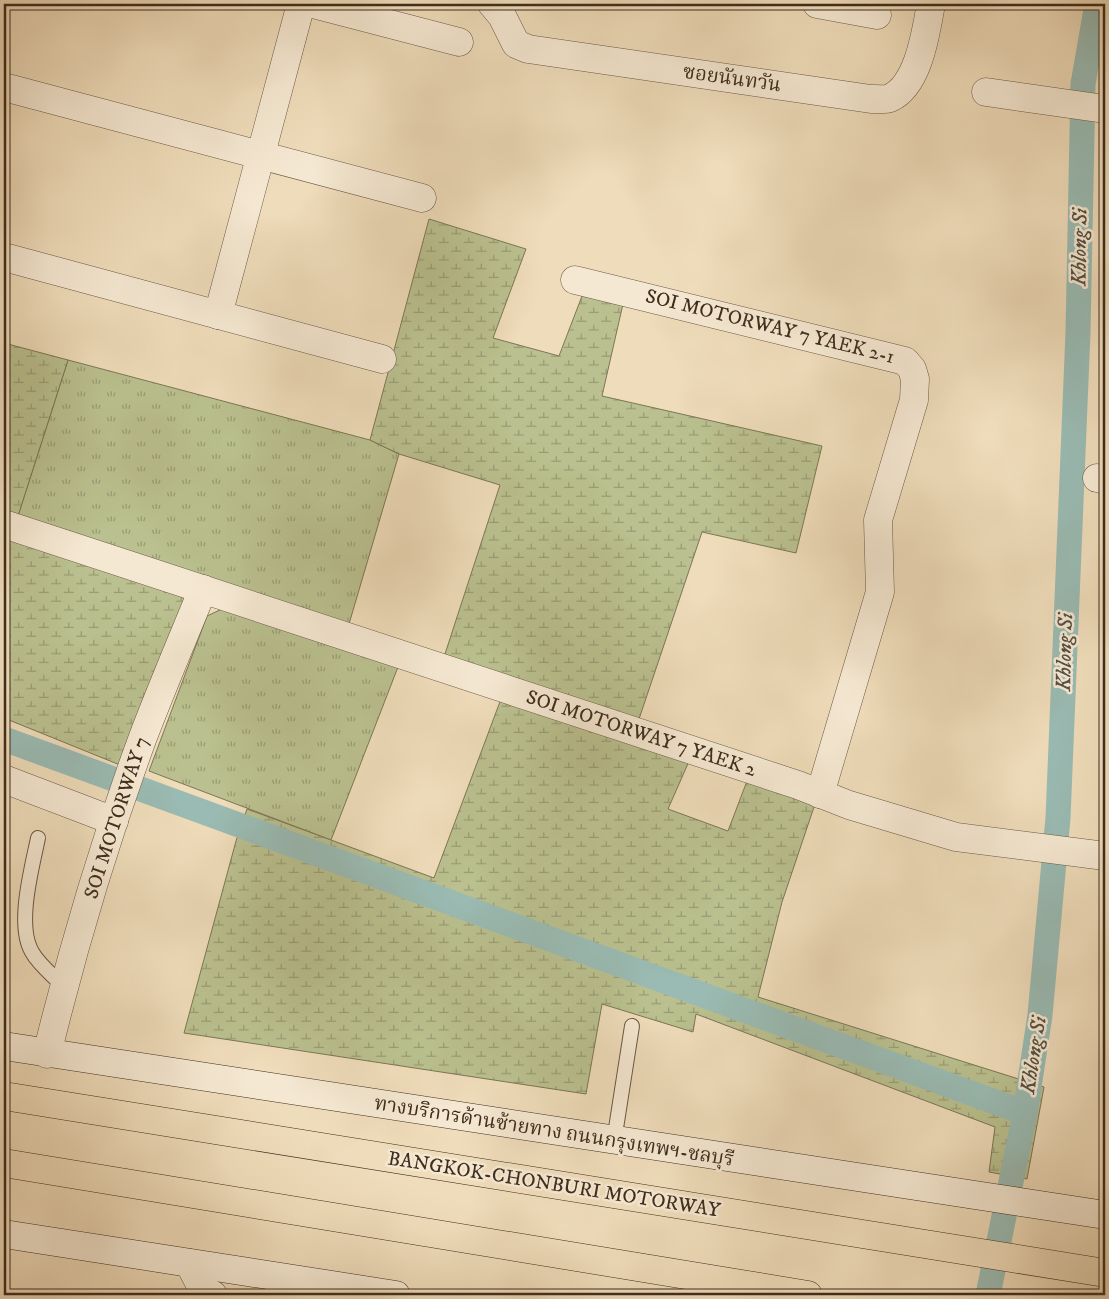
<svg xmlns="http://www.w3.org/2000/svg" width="1109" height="1299" viewBox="0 0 1109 1299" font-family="'IM FELL DW Pica','Noto Serif Thai',serif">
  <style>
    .grass { fill: url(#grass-tufts); stroke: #7c7656 }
    .wetland { fill: url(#wetland-marsh); stroke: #7c7656 }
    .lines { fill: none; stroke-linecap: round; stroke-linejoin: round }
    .canal { stroke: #9abbb3; stroke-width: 25 }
    .service-casing { stroke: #6b5945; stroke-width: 16 }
    .minor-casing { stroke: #6b5945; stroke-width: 29 }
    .secondary-casing { stroke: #3f2d1e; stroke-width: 29 }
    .motorway-casing { stroke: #3f2d1e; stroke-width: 29 }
    .service { stroke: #f5e8d2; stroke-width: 14 }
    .minor { stroke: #f5e8d2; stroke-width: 28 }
    .secondary { stroke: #f5e8d2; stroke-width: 28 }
    .motorway { stroke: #efdcba; stroke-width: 28 }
    .labels { text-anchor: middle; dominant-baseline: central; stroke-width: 5; stroke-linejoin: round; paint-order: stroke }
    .street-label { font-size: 20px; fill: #3f2d1e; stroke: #f5e8d2 }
    .water-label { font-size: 21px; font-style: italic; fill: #565043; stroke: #f5e8d2 }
  </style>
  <defs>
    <pattern id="grass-tufts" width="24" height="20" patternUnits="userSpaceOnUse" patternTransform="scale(1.25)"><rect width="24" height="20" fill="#bac08f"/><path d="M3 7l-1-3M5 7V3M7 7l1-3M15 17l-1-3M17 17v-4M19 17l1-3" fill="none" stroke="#999c74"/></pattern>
    <pattern id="wetland-marsh" width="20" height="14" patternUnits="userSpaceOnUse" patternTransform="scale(1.25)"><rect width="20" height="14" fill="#bac08f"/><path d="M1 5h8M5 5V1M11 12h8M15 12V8" fill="none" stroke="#999c74"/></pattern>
  </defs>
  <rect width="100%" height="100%" fill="#efdcba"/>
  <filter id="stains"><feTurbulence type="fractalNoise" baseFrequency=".004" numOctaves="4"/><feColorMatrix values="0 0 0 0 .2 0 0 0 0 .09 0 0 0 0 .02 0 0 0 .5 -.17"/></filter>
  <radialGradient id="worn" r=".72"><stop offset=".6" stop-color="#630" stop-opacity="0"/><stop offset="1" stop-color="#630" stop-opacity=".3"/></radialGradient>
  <g class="grass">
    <polygon points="68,360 370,440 399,454 349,624 17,519"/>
    <polygon points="224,608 398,667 331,840 149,771 207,616"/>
  </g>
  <g class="wetland">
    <polygon points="429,219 526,249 493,338 559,356 582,296 623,304 602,396 822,446 796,553 702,532 638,722 444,657 500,485 399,454 370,440"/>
    <polygon points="4,343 68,360 17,519 4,515"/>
    <polygon points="10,538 189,595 120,765 4,718 4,549"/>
    <polygon points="501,699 690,759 668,809 728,831 747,781 815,804 782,902 758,997 1044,1087 1027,1179 989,1172 995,1127 696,1014 693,1032 602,1004 586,1094 184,1033 236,841 247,809 434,878"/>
  </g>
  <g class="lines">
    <g class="canal">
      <polyline points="4,739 1025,1113"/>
      <polyline points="988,1295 1025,1113 1040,1015 1058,818 1078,332 1083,84 1097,4"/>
    </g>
    <g class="service-casing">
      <g id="service">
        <path d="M38,838C32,868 16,925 32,952C39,965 54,976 63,986"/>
        <polyline points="614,1141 632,1026"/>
      </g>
    </g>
    <g class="minor-casing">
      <g id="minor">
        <polyline points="313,4 459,42"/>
        <path d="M492,4L502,16L516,44L528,49L871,99C876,99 885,100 890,98C919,85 926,31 931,4"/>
        <polyline points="817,4 877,15"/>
        <polyline points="4,87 422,198"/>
        <polyline points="986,92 1105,109"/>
        <polyline points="4,257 382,359"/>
        <polyline points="575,280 905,361 912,369 915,379 914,400 878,520 880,592 820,794"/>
        <polyline points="218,315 301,4"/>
        <polyline points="1097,478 1105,480"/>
        <polyline points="4,524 798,785 849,805 956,837 1105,856"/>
        <polyline points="4,779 114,821"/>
        <path d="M47,1054C73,947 105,840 143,737C162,687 183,638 203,589"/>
        <polyline points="189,1263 202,1288 213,1295"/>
      </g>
    </g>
    <g class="secondary-casing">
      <g id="secondary">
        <polyline points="4,1046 1105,1215"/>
        <polyline points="4,1234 396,1295"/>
      </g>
    </g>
    <g class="motorway-casing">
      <g id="motorway">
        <polyline points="4,1096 1105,1273"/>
        <polyline points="4,1163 808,1295"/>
      </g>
    </g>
    <use href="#service" class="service"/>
    <use href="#minor" class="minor"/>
    <use href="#secondary" class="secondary"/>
    <use href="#motorway" class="motorway"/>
  </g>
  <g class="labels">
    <g class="street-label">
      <text transform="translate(732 79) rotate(8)">ซอยนันทวัน</text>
      <text transform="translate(770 327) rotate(14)">SOI MOTORWAY 7 YAEK 2-1</text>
      <text transform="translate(641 734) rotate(18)">SOI MOTORWAY 7 YAEK 2</text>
      <text transform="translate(117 818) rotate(-72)">SOI MOTORWAY 7</text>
      <text transform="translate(554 1132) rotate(9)">ทางบริการด้านซ้ายทาง ถนนกรุงเทพฯ-ชลบุรี</text>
      <text transform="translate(554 1185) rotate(9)">BANGKOK-CHONBURI MOTORWAY</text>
    </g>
    <g class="water-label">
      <text transform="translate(1080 247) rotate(-89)">Khlong Si</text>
      <text transform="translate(1065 652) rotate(-88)">Khlong Si</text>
      <text transform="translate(1034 1055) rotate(-81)">Khlong Si</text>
    </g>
  </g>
  <rect width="1109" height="1299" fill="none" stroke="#efdcba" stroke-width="20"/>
  <rect x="5" y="5" width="1099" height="1289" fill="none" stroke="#3f2d1e" stroke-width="2.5"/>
  <rect x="10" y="10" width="1089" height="1279" fill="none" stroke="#3f2d1e"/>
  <rect width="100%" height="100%" filter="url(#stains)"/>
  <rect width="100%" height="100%" fill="url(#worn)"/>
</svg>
